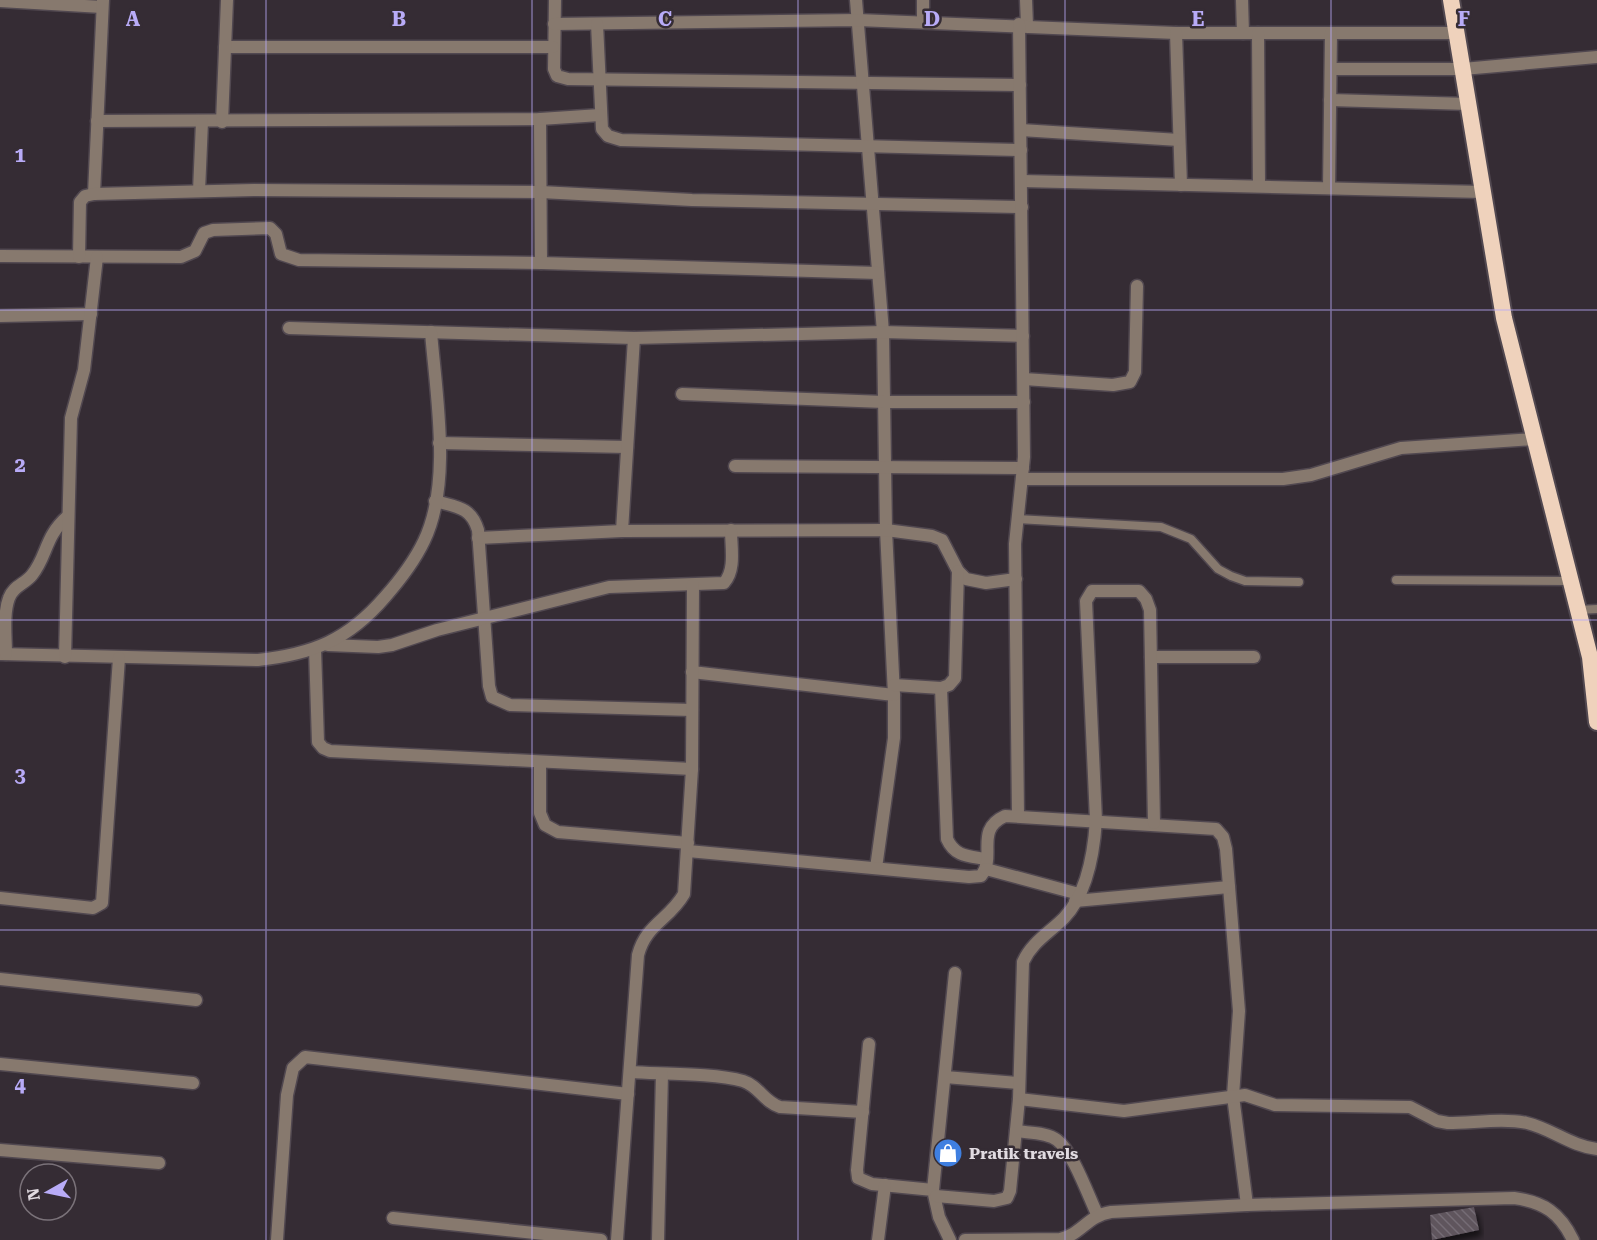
<svg xmlns="http://www.w3.org/2000/svg" width="1597" height="1240" viewBox="0 0 1597 1240" font-family="'Roboto Serif',serif">
  <style>
    .building { fill: url(#building-back-hatch); filter: url(#shadow) }
    .lines { fill: none; stroke-linecap: round; stroke-linejoin: round }
    .service-casing { stroke: #514850; stroke-width: 11 }
    .minor-casing { stroke: #514850; stroke-width: 15 }
    .tertiary-casing { stroke: #514850; stroke-width: 15 }
    .trunk-casing { stroke: #514850; stroke-width: 20 }
    .service { stroke: #87796e; stroke-width: 8 }
    .minor { stroke: #87796e; stroke-width: 12 }
    .tertiary { stroke: #87796e; stroke-width: 12 }
    .trunk { stroke: #efd2bc; stroke-width: 16 }
    .grid { fill: none; stroke: #b8abf7; stroke-width: 1.5; stroke-opacity: 0.55 }
    .labels { text-anchor: middle; dominant-baseline: central; stroke-width: 5; stroke-linejoin: round; paint-order: stroke }
    .poi-label { font-size: 16px; font-weight: bold; fill: #e1dbe1; stroke: #352c34; text-anchor: start }
    .grid-label { font-size: 20px; text-anchor: middle; font-weight: bold; fill: #b8abf7; stroke: #352c34; stroke-width: 5; stroke-linejoin: round; paint-order: stroke }
  </style>
  <defs>
    <pattern id="building-back-hatch" width="6" height="6" patternUnits="userSpaceOnUse" patternTransform="scale(1.5)"><rect width="6" height="6" fill="#5e545d"/><path d="M-1 5l2 2M0 0l6 6M5-1l2 2" fill="none" stroke="#756c74"/></pattern>
    <filter id="shadow"><feDropShadow dx="3.5" dy="6" stdDeviation="3" flood-color="#0009"/></filter>
  </defs>
  <rect width="100%" height="100%" fill="#352c34"/>
  <polygon class="building" points="1474,1207 1479,1230 1432,1240 1430,1215"/>
  <g class="lines">
    <g class="service-casing">
      <g id="service">
        <polyline points="1017,519 1161,527 1191,539 1218,569 1231,576 1245,581 1299,582"/>
        <polyline points="1396,580 1570,581"/>
        <polyline points="1578,610 1597,609"/>
      </g>
    </g>
    <g class="minor-casing">
      <g id="minor">
        <polyline points="555,0 554,69 557,76 568,79 1020,85"/>
        <polyline points="856,0 883,332 886,530 894,695 894,738 876,868"/>
        <polyline points="923,0 923,22"/>
        <polyline points="1026,0 1027,25"/>
        <polyline points="1242,0 1243,33"/>
        <polyline points="0,1 102,7"/>
        <polyline points="554,24 858,20 1176,33 1457,33"/>
        <polyline points="597,24 602,129 608,136 621,140 1021,150"/>
        <polyline points="1176,33 1181,185"/>
        <polyline points="1258,33 1259,186"/>
        <polyline points="225,47 553,47"/>
        <polyline points="1331,69 1463,69"/>
        <polyline points="1330,100 1469,104"/>
        <polyline points="540,119 541,263"/>
        <polyline points="97,121 540,119 600,115"/>
        <polyline points="222,122 227,0"/>
        <polyline points="1021,130 1179,140"/>
        <polyline points="1022,181 1483,192"/>
        <polyline points="1329,188 1331,33"/>
        <polyline points="199,191 202,122"/>
        <polyline points="94,194 103,0"/>
        <polyline points="0,256 181,257 195,251 204,233 213,230 270,228 276,234 281,254 299,260 541,263 878,273"/>
        <polyline points="79,257 80,202 85,196 94,194 254,190 541,192 692,200 1022,207"/>
        <polyline points="0,316 91,314"/>
        <polyline points="289,328 634,338 883,332 1023,336"/>
        <polyline points="1024,379 1113,385 1130,382 1135,372 1137,286"/>
        <polyline points="682,394 884,402 1024,402"/>
        <polyline points="439,443 627,447"/>
        <polyline points="735,466 1023,468"/>
        <polyline points="1022,479 1283,479 1311,475 1401,448 1534,439"/>
        <path d="M435,501C457,507 471,507 478,530L489,686L492,697L510,705L692,710"/>
        <polyline points="622,531 634,338"/>
        <polyline points="478,538 622,531 886,530 932,536 942,540 958,571 966,579 986,583 1016,579"/>
        <path d="M328,645L378,647L392,645L437,630L609,587L724,583C736,570 731,547 731,530"/>
        <polyline points="315,649 318,742 323,748 330,751 692,769"/>
        <path d="M0,654L258,660C313,654 348,640 385,597C400,580 414,562 424,541C452,483 436,395 431,332"/>
        <path d="M6,654C6,637 3,614 9,598C13,586 25,584 32,575C48,555 44,537 68,516"/>
        <polyline points="65,657 71,418 84,370 97,257"/>
        <polyline points="1151,657 1254,657"/>
        <polyline points="692,672 894,695"/>
        <polyline points="894,685 941,688 949,685 955,678 958,571"/>
        <path d="M941,688L947,839C955,857 969,856 986,859"/>
        <polyline points="540,762 540,813 545,825 558,832 688,843"/>
        <polyline points="1018,816 1015,544 1024,457 1019,24"/>
        <path d="M688,851L969,877L981,876C997,856 974,830 1005,816L1216,829L1223,837L1226,849L1239,1011L1233,1096L1247,1205"/>
        <polyline points="986,869 1079,894"/>
        <polyline points="0,898 93,908 102,903 119,658"/>
        <polyline points="1075,901 1229,887"/>
        <polyline points="0,979 196,1000"/>
        <polyline points="869,1044 857,1170 858,1178 872,1184 933,1190 939,1217 950,1240"/>
        <polyline points="0,1064 193,1083"/>
        <path d="M630,1072C661,1074 714,1073 743,1081C759,1086 764,1102 780,1107L863,1112"/>
        <polyline points="945,1077 1019,1083"/>
        <path d="M1019,1099L1124,1111L1245,1095L1275,1105L1410,1107L1437,1121L1448,1123C1473,1123 1503,1118 1527,1123C1552,1129 1571,1146 1597,1149"/>
        <path d="M1016,1131C1028,1133 1047,1132 1057,1140C1073,1152 1088,1195 1097,1214"/>
        <polyline points="0,1150 159,1163"/>
        <polyline points="933,1190 955,973"/>
        <path d="M936,1196L994,1201L1007,1198L1010,1191L1019,1099L1023,962C1032,942 1049,933 1064,918C1087,894 1094,851 1096,820L1086,601L1092,591H1139L1146,599L1150,610L1154,823"/>
        <polyline points="393,1218 601,1240"/>
        <polyline points="277,1240 287,1095 293,1068 305,1057 628,1094"/>
        <path d="M617,1240L638,955C646,924 669,920 684,894L692,769L693,585"/>
        <polyline points="658,1240 662,1074"/>
        <polyline points="878,1240 885,1185"/>
        <path d="M965,1240L1060,1239C1082,1234 1087,1216 1111,1212L1247,1205L1514,1198C1544,1202 1560,1213 1573,1240"/>
      </g>
    </g>
    <g class="tertiary-casing">
      <polyline id="tertiary" points="1463,69 1597,57"/>
    </g>
    <g class="trunk-casing">
      <polyline id="trunk" points="1451,0 1504,318 1590,657 1597,722"/>
    </g>
    <use href="#service" class="service"/>
    <use href="#minor" class="minor"/>
    <use href="#tertiary" class="tertiary"/>
    <use href="#trunk" class="trunk"/>
  </g>
  <path class="grid" d="M266,0V1240M532,0V1240M798,0V1240M1065,0V1240M1331,0V1240M0,310H1597M0,620H1597M0,930H1597"/>
  <defs>
    <g id="shop-disc" transform="scale(1.5)"><circle r="9.5" fill="#3f7fe0" stroke="#352c34"/><path d="M-5-2.5h2.3a2.7 3.5 0 0 1 5.4 0H5L5.5 6h-11ZM-1.5-2.5h3a1.5 2.3 0 0 0-3 0Z" fill="#fff"/></g>
  </defs>
  <g fill-rule="evenodd">
    <use href="#shop-disc" x="948" y="1153"/>
  </g>
  <g class="labels">
    <g class="poi-label">
      <text x="969" y="1153">Pratik travels</text>
    </g>
  </g>
  <g class="grid-label">
    <text x="133" y="26">A</text>
    <text x="399" y="26">B</text>
    <text x="665" y="26">C</text>
    <text x="932" y="26">D</text>
    <text x="1198" y="26">E</text>
    <text x="1464" y="26">F</text>
    <text x="20" y="162">1</text>
    <text x="20" y="472">2</text>
    <text x="20" y="782">3</text>
    <text x="20" y="1092">4</text>
  </g>
  <g transform="translate(48 1192) rotate(261)"><circle r="28" fill="#352c34" stroke="#7a7279" stroke-width="1.5"/>
  <path d="M0-4.5L10 22L0 15L-10 22Z" fill="#b8abf7"/>
  <text y="-9" font-size="16" font-weight="bold" text-anchor="middle" fill="#e1dbe1">N</text>
  </g>
</svg>
